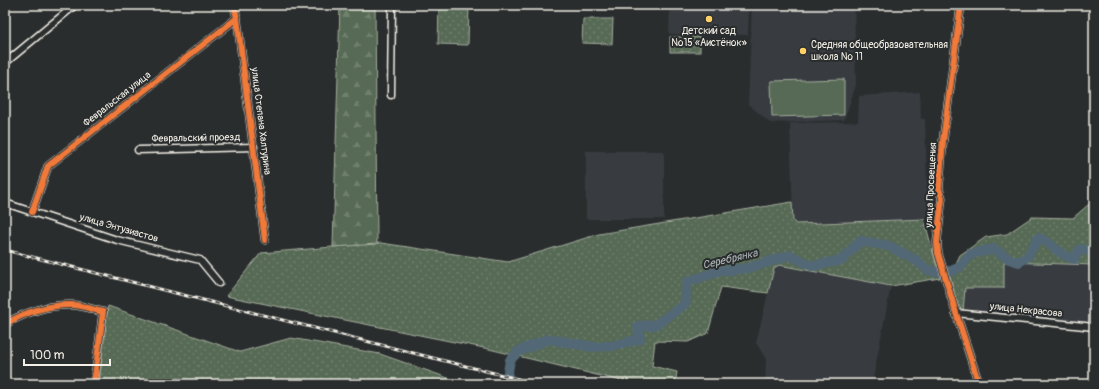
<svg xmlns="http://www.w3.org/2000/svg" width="1099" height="389" viewBox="0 0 1099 389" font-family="Pangolin,sans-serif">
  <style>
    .built { fill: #383b41 }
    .green { fill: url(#green-dots); stroke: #a5ae9e }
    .forest { fill: url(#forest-firs); stroke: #a5ae9e }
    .pitch { fill: #566a55; stroke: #a5ae9e }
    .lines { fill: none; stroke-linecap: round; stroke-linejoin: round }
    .river { stroke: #526876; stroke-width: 10 }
    .minor-casing { stroke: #f4f1e8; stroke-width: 9 }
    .minor { stroke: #2a2d2e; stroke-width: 6 }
    .rail-casing { stroke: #f4f1e8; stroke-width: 3 }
    .rail { stroke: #2a2d2e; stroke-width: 1.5; stroke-dasharray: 4.5; stroke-linecap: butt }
    .cycleway-casing { stroke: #2a2d2e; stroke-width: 8 }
    .cycleway { stroke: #f17a3a; stroke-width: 6 }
    .poi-dot { fill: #ffd166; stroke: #2a2d2e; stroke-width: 1.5 }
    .labels { text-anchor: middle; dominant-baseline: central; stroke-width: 4; stroke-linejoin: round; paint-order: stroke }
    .poi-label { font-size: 10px; fill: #f4f1e8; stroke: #2a2d2e }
    .street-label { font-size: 10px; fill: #f4f1e8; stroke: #2a2d2e }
    .water-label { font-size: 11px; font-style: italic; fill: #abb3b5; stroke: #2a2d2e }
  </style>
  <defs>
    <pattern id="green-dots" width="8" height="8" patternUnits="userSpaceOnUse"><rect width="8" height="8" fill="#566a55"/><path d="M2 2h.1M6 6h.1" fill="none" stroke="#6f806d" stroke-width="1.8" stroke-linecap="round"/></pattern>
    <pattern id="forest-firs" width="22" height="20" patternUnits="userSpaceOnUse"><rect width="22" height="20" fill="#566a55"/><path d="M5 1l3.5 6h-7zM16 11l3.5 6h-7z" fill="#6f806d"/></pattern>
  </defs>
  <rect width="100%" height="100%" fill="#2a2d2e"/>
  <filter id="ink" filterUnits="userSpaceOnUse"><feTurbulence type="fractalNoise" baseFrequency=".025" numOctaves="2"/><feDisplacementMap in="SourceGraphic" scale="8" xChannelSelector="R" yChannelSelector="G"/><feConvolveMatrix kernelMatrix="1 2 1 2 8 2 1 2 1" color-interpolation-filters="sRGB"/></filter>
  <g filter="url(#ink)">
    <g class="built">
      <polygon points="670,5 749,5 748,35 669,34"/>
      <polygon points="752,5 854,5 856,85 844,120 770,123 748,104"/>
      <polygon points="920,92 921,119 925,119 928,214 924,219 796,224 793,221 790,123 858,122 859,96"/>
      <polygon points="664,151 664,219 586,219 586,151"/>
      <polygon points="1004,262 1094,265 1094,324 963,312 965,288"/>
      <polygon points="779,265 891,286 872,384 765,384 766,359 756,343 774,268"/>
    </g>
    <g class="green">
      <polygon points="439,5 469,5 468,45 438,44"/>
      <polygon points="583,19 613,19 612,44 582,43"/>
      <rect x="670" y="37" width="30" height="15"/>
      <polygon points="792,202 793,221 796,224 924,219 940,278 891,286 779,265 774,268 768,293 721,287 708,333 688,342 655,341 652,366 677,372 675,384 634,384 489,349 226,296 261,253 381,243 508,262 599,234"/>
      <polygon points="1094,202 1094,265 1004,262 1004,288 965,288 963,312 957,303 950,276 960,255 986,237 1007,234 1032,217 1073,218 1088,205"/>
      <polygon points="108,306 240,352 291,338 380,354 465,384 99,384"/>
    </g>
    <polygon class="forest" points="340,5 375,5 377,244 333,247"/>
    <polygon class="pitch" points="844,79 844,115 772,117 771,81"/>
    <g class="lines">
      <path class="river" d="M506,384L510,360L519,351L549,339L593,347L612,346L640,339L638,326L655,325L685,304L687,282L719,271L749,268L790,255L812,266L842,260L860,241L889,246L917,261L928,270L940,272L951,271L960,267L971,254L994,249L1009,259L1019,262L1027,257L1038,238C1047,240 1050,245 1057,250C1062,255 1068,257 1074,259L1080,249L1093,252L1094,254"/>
      <g class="minor-casing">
        <g id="minor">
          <polyline points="234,5 237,18 265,240"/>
          <polyline points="961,5 943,141 939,189 942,198 937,242 938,253 956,313 979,384"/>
          <polyline points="5,63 75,5"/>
          <polyline points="391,95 392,5"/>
          <polyline points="138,150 254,147"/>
          <polyline points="5,203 117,240 200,260 219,283"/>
          <polyline points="32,212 48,166 237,18"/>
          <polyline points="956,313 1094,327"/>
          <path d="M5,324C26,312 48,304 73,305C82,305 93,310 103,312L94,384"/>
        </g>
      </g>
      <use href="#minor" class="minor"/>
      <g class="rail-casing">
        <polyline id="rail" points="5,250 441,360 539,384"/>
      </g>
      <use href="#rail" class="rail"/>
      <g class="cycleway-casing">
        <g id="cycleway">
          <polyline points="234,5 237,18 265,240"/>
          <polyline points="961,5 943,141 939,189 942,198 937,242 938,253 956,313 979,384"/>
          <polyline points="32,212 48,166 237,18"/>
          <path d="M5,324C26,312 48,304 73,305C82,305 93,310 103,312L94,384"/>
        </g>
      </g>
      <use href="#cycleway" class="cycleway"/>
    </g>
  </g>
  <g class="poi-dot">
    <circle cx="709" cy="19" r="4"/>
    <circle cx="803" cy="51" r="4"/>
  </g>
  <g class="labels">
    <g class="poi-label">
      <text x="709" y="31">Детский сад<tspan x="709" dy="12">№15 «Аистёнок»</tspan></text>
      <text x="811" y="45" text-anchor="start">Средняя общеобразовательная<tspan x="811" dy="12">школа № 11</tspan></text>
    </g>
    <g class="street-label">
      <text transform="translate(117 99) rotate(-38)">Февральская улица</text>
      <text transform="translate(261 121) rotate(83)">улица Степана Халтурина</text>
      <text transform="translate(196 138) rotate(-1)">Февральский проезд</text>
      <text transform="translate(931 185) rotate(-87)">улица Просвещения</text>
      <text transform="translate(119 228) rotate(16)">улица Энтузиастов</text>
      <text transform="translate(1026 310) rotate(6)">улица Некрасова</text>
    </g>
    <g class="water-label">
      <text transform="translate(730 259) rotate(-13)">Серебрянка</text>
    </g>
  </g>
  <rect width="1099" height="389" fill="none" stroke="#2a2d2e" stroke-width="20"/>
  <rect x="10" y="10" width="1079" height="369" fill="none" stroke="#f4f1e8" stroke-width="1.5" filter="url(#ink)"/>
  <path d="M24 359v6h86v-6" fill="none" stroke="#f4f1e8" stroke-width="2"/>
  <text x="30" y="359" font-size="12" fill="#f4f1e8" stroke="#2a2d2e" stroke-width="3" paint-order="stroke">100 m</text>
</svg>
